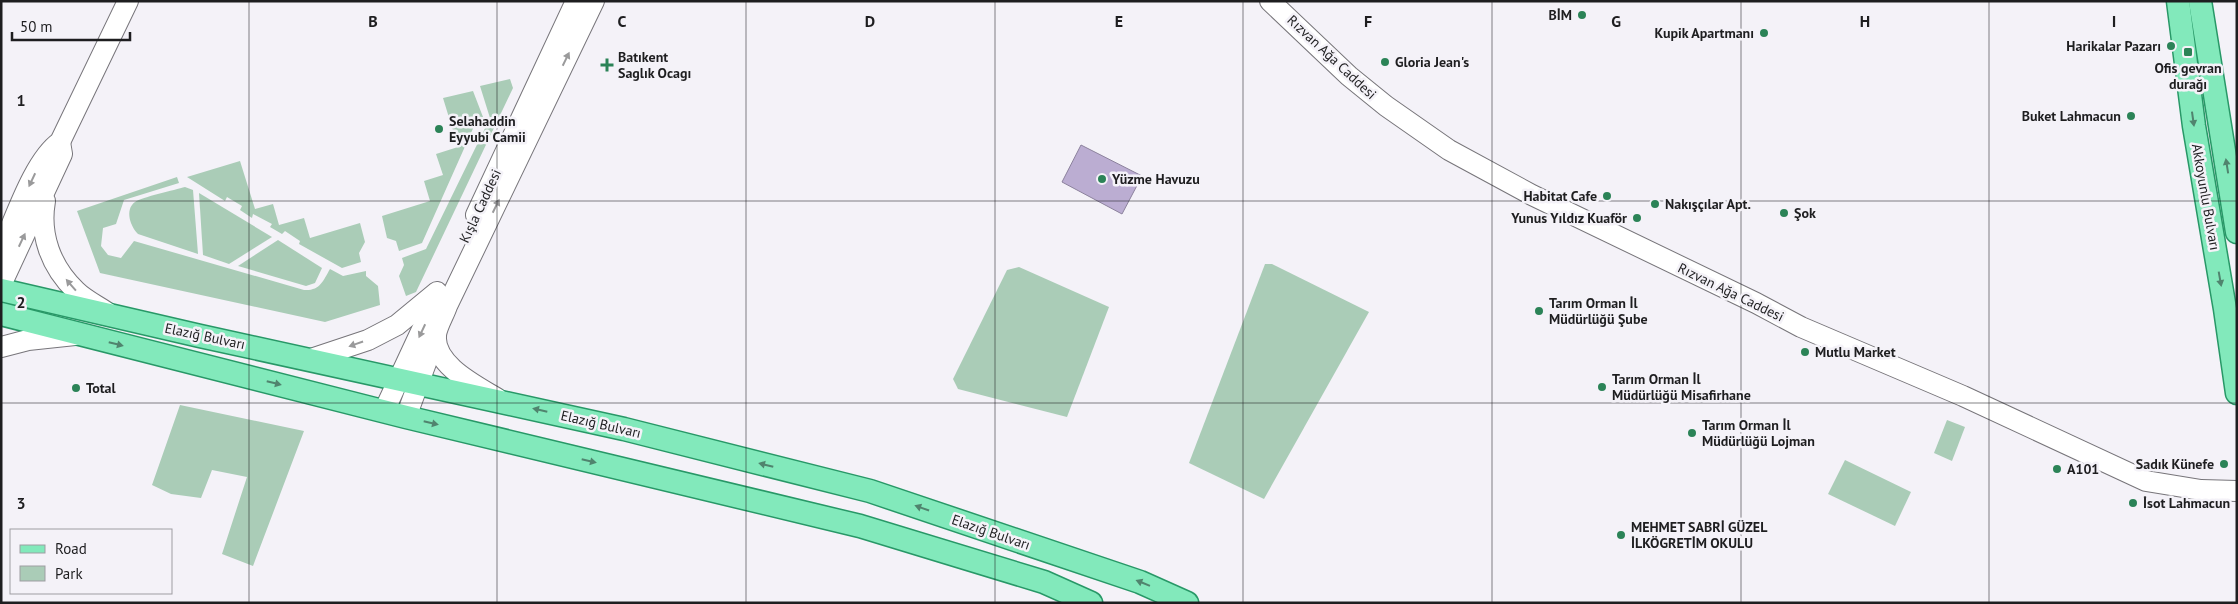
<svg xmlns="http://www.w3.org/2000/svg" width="2238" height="604" viewBox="0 0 2238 604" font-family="'PT Sans',sans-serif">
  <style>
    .green { fill: #aaccb7 }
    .water { fill: #bbadd2; stroke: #8c829d }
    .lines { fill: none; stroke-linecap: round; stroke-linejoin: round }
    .secondary-casing { stroke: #77757a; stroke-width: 22 }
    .primary-casing { stroke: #289867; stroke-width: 25 }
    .secondary { stroke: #fff; stroke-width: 20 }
    .primary { stroke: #82e9bb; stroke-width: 22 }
    .oneway { fill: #9a9a9b }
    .oneway2 { fill: #50846e }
    .grid { fill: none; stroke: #1e1e20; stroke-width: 1; stroke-opacity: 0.55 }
    .poi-dot { fill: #2b8357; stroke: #f4f2f8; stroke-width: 2 }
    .labels { text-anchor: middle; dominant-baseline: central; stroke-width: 5; stroke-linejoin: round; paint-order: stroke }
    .poi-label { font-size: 14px; font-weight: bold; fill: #1e1e20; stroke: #f4f2f8; text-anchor: start }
    .street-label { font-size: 14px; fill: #1e1e20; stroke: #f4f2f8 }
    .grid-label { font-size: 16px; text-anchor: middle; font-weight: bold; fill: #1e1e20; stroke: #f4f2f8; stroke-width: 5; stroke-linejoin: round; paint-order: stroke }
  </style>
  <rect width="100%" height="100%" fill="#f4f2f8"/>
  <g class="green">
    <polygon points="510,79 513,88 416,292 406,296 399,276 404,265 402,258 426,249 490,118 480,86"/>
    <polygon points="473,91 483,117 480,125 475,124 422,243 399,251 396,241 387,238 382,216 430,201 424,181 443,175 436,154 458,147 443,98"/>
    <polygon points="240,161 255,209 273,204 279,225 304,218 310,238 360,223 365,242 359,253 361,262 342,268 299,244 300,241 285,231 282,234 270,227 272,224 253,214 252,218 240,210 242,206 227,197 225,201 187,177"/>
    <path d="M177,177L179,183L124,200L116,224L103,228L101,246L108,255L121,258L134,241L304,290C320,291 323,281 330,269L343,276L366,271V276L378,286L380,305L325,322L100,273L77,211Z"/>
    <path d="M185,187L193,190L198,254L138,234C131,227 124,210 135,202C142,197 175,190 185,187Z"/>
    <polygon points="199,193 272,237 229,264 203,255"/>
    <polygon points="278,240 322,268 315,283 306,286 238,266"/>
    <polygon points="1265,264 1272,264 1369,312 1264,499 1189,463"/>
    <polygon points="1019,267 1109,307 1067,417 958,389 953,379 1007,270"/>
    <polygon points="180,405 304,431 253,566 222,554 247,477 212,470 201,498 171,494 152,485"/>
    <polygon points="1947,420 1965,427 1952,461 1934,453"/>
    <polygon points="1845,460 1911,492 1895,526 1828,494"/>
  </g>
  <polygon class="water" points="1081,145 1142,176 1122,214 1062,182"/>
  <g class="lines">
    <g class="secondary-casing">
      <g id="secondary">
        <polyline points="1270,1 1349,76 1386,106 1449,150 1532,195 1756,303 1801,327 1963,396 2146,481 2201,490 2237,491"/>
        <path d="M45,201C39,235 51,267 76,291C85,300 98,306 108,313"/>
        <polyline points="476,215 576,1"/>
        <path d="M1,250C15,219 34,160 60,142L128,1"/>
        <polyline points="1,285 62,154 60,142"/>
        <polyline points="1,347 28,340 75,335"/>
        <polyline points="311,359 368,340 397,325 437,292"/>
        <path d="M498,399C477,386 433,365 436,335C437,326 444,315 447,306L594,1"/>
        <polyline points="384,411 438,295"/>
        <polyline points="406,417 436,336"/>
      </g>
    </g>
    <g class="primary-casing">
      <g id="primary">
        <polyline points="2178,1 2194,126 2225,309 2237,393"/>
        <polyline points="2200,1 2237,232"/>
        <polyline points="1,290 200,336 624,429 870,491 1140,582 1187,603"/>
        <polyline points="1,314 406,417 860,526 1044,582 1091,603"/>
      </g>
    </g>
    <use href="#secondary" class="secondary"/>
    <use href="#primary" class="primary"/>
  </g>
  <defs><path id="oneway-solid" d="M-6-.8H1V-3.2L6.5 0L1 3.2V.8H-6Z" transform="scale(1.25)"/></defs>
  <g class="oneway">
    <use href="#oneway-solid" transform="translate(566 59) rotate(-64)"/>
    <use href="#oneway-solid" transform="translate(32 180) rotate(115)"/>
    <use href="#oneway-solid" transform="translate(496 206) rotate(-64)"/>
    <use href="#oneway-solid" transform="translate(22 240) rotate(-65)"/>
    <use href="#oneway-solid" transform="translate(71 285) rotate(-131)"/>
    <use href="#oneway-solid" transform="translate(422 331) rotate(115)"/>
    <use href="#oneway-solid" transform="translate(356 344) rotate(161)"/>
  </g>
  <g class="oneway2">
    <use href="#oneway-solid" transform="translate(2193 119) rotate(82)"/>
    <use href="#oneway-solid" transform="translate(2227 166) rotate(-99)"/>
    <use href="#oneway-solid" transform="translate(2220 279) rotate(80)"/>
    <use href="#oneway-solid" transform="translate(116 344) rotate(14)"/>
    <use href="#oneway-solid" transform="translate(274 383) rotate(14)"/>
    <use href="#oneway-solid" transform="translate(540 410) rotate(-167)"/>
    <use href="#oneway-solid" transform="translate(431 423) rotate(13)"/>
    <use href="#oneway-solid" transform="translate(589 461) rotate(13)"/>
    <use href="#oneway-solid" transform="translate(766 465) rotate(-166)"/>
    <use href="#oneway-solid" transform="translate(922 508) rotate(-161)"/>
    <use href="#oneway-solid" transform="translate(1143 583) rotate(-158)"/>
  </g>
  <path class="grid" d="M249,1V603M497,1V603M746,1V603M995,1V603M1243,1V603M1492,1V603M1741,1V603M1989,1V603M1,201H2237M1,403H2237"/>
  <g class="poi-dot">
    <circle cx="1582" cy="15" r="5"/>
    <circle cx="1764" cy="33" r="5"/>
    <circle cx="2171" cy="46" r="5"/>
    <rect x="2183" y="47" width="10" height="10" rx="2.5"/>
    <circle cx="1385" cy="62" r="5"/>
    <path d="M604.5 57.5h5v5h5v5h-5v5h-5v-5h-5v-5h5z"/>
    <circle cx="2131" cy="116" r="5"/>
    <circle cx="439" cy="129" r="5"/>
    <circle cx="1102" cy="179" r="5"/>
    <circle cx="1607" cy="196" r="5"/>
    <circle cx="1655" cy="204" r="5"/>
    <circle cx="1784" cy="213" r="5"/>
    <circle cx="1637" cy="218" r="5"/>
    <circle cx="1539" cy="311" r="5"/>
    <circle cx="1805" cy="352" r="5"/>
    <circle cx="1602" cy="387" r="5"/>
    <circle cx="76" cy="388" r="5"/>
    <circle cx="1692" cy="433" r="5"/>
    <circle cx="2224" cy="464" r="5"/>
    <circle cx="2057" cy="469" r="5"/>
    <circle cx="2133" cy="503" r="5"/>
    <circle cx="1621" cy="535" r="5"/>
  </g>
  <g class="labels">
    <g class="poi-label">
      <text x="1572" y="15" text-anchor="end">BİM</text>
      <text x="1754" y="33" text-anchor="end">Kupik Apartmanı</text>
      <text x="2161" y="46" text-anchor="end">Harikalar Pazarı</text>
      <text x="618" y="57">Batıkent<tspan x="618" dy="16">Saglık Ocagı</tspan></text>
      <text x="1395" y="62">Gloria Jean's</text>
      <text x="2188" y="68" text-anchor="middle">Ofis gevran<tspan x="2188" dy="16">durağı</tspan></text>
      <text x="2121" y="116" text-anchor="end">Buket Lahmacun</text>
      <text x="449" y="121">Selahaddin<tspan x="449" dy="16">Eyyubi Camii</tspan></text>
      <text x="1112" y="179">Yüzme Havuzu</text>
      <text x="1597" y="196" text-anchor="end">Habitat Cafe</text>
      <text x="1665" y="204">Nakışçılar Apt.</text>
      <text x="1794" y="213">Şok</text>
      <text x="1627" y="218" text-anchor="end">Yunus Yıldız Kuaför</text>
      <text x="1549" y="303">Tarım Orman İl<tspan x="1549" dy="16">Müdürlüğü Şube</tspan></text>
      <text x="1815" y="352">Mutlu Market</text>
      <text x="1612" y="379">Tarım Orman İl<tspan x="1612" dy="16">Müdürlüğü Misafirhane</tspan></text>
      <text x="86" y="388">Total</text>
      <text x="1702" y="425">Tarım Orman İl<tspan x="1702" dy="16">Müdürlüğü Lojman</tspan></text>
      <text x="2214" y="464" text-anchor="end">Sadık Künefe</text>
      <text x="2067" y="469">A101</text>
      <text x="2143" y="503">İsot Lahmacun</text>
      <text x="1631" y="527">MEHMET SABRİ GÜZEL<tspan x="1631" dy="16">İLKÖGRETİM OKULU</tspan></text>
    </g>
    <g class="street-label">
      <text transform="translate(1332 57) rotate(43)">Rızvan Ağa Caddesi</text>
      <text transform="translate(2206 197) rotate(80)">Akkoyunlu Bulvarı</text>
      <text transform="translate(480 206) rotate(-65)">Kışla Caddesi</text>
      <text transform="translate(1731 292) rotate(26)">Rızvan Ağa Caddesi</text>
      <text transform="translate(205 336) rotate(12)">Elazığ Bulvarı</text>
      <text transform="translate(601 424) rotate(13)">Elazığ Bulvarı</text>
      <text transform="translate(991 532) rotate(19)">Elazığ Bulvarı</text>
    </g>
  </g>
  <g class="grid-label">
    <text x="373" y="27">B</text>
    <text x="622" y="27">C</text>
    <text x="870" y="27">D</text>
    <text x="1119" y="27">E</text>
    <text x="1368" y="27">F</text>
    <text x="1616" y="27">G</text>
    <text x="1865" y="27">H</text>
    <text x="2114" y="27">I</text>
    <text x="21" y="106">1</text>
    <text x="21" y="308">2</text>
    <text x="21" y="509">3</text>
  </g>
  <rect width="2238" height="604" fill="none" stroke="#1e1e20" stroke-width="5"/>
  <rect x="10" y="529" width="162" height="65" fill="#f4f2f8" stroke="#9e9da2"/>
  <rect x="20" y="545" width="25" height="8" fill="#82e9bb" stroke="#9e9da2"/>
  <text x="55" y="554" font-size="15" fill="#1e1e20">Road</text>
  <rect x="20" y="566" width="25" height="15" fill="#aaccb7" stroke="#9e9da2"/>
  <text x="55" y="579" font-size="15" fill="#1e1e20">Park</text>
  <path d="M12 32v8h118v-8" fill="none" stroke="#1e1e20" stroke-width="2.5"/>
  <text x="20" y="32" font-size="15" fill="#1e1e20" stroke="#f4f2f8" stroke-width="4" paint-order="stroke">50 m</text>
</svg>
